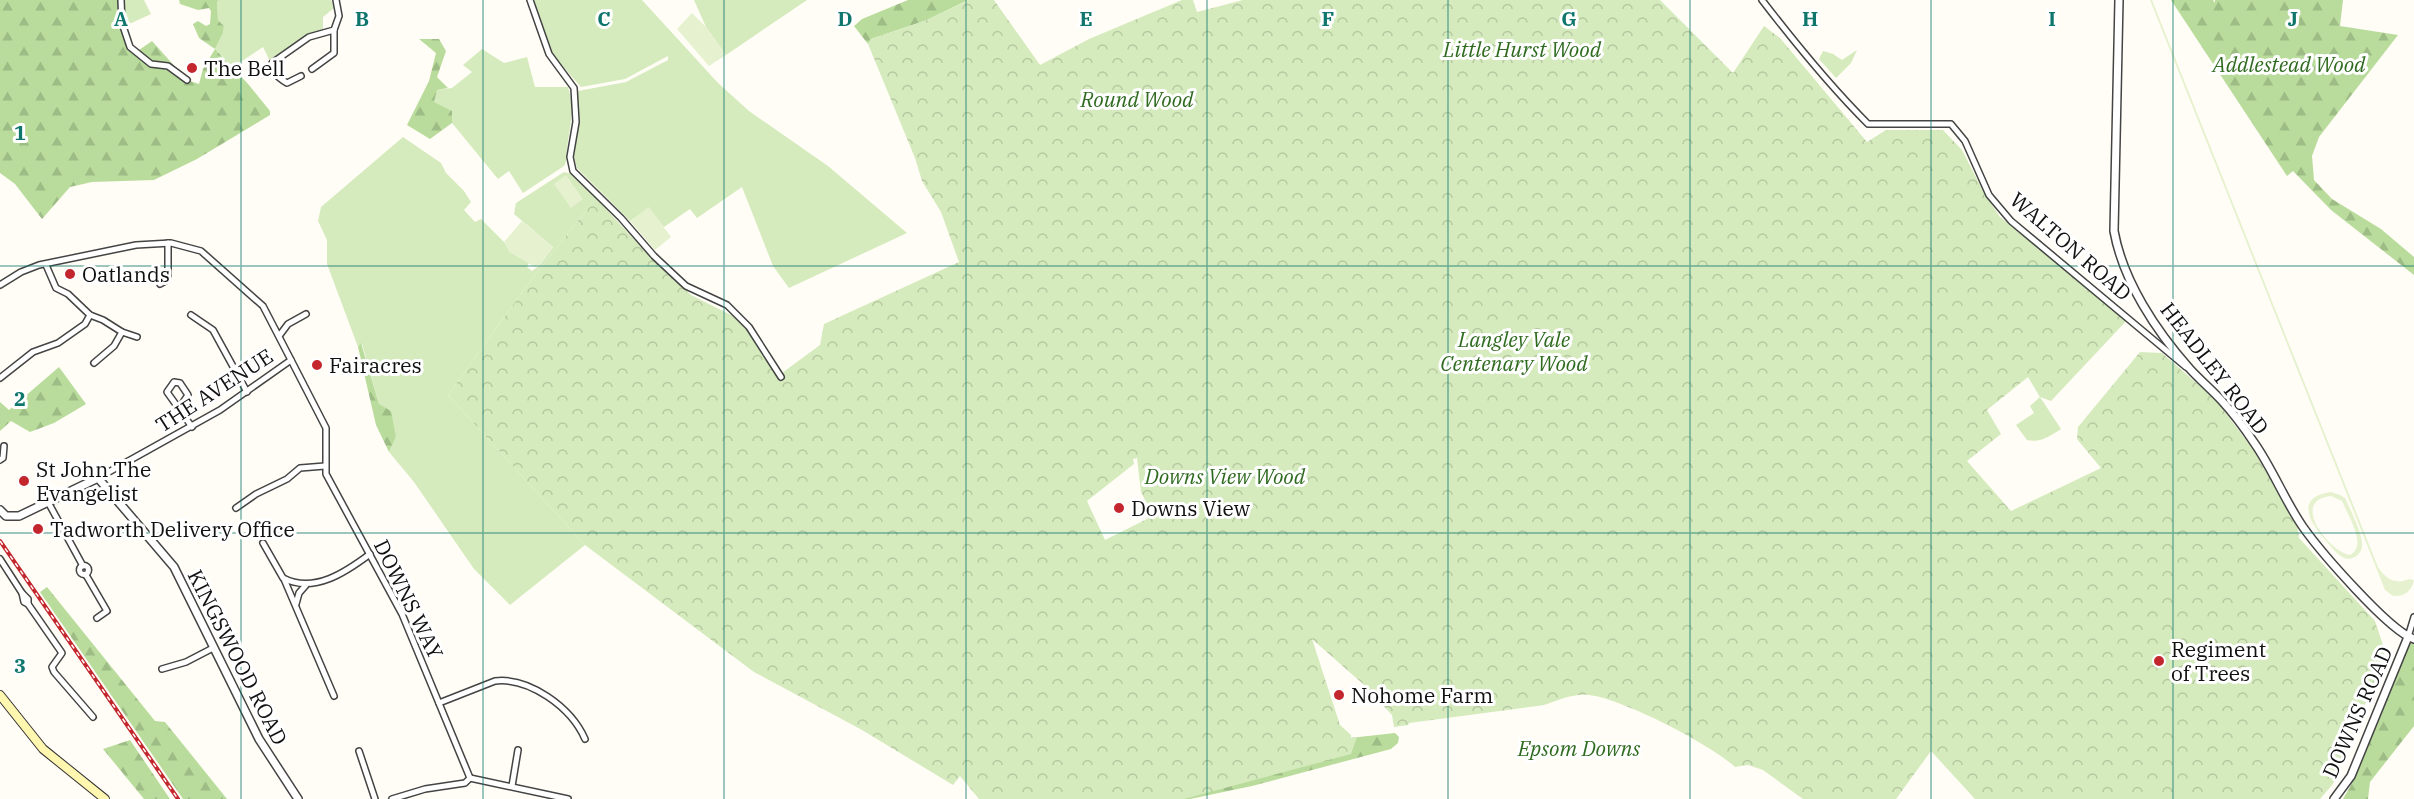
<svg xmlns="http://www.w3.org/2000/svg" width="2414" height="799" viewBox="0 0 2414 799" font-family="'IBM Plex Serif',serif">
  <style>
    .grass { fill: #d5ebbd }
    .forest { fill: url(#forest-firs) }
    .park { fill: url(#park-crowns); fill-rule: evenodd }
    .pitch { fill: #e6f2cf; fill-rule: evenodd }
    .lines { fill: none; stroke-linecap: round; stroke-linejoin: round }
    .minor-casing { stroke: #444; stroke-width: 8 }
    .tertiary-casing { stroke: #444; stroke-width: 10 }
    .secondary-casing { stroke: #333; stroke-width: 10 }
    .minor { stroke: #fff; stroke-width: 5 }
    .tertiary { stroke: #fff; stroke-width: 7 }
    .secondary { stroke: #fff6b0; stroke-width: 8 }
    .rail-casing { stroke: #c4262e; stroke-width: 4 }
    .rail { stroke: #fff; stroke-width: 1.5; stroke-dasharray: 4.5; stroke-linecap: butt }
    .grid { fill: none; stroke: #0f766e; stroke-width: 1.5; stroke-opacity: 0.55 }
    .poi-dot { fill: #c4262e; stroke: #fff; stroke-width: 2 }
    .labels { text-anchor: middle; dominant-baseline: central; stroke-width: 6; stroke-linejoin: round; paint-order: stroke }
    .park-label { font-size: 21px; font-style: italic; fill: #2f6b1f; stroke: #fff }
    .poi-label { font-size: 21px; fill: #111; stroke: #fff; text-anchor: start }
    .street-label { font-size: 21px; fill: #111; stroke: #fff }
    .grid-label { font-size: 20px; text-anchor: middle; font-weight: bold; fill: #0f766e; stroke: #fff; stroke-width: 6; stroke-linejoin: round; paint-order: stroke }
  </style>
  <defs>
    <pattern id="forest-firs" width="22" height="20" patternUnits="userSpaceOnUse" patternTransform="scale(1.5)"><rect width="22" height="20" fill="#b9dc9c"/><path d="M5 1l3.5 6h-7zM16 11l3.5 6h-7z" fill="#9ebc85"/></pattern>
    <pattern id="park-crowns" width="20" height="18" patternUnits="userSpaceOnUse" patternTransform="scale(1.5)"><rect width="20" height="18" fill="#d5ebbd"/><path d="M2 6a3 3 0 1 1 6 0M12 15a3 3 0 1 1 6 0" fill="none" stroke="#b6c8a1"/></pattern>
  </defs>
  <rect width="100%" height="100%" fill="#fffdf5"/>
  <g class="grass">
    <polygon points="121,0 144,0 151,14 125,26"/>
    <polygon points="219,0 331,0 334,8 323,17 323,30 299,40 270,61 263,47 233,67 215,49 223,33 224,26 218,20 217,2"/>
    <polygon points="534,0 642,0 718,83 749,111 828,166 907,233 789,288 773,266 742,187 697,218 690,209 664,227 649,208 630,221 577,168 574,157 578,91 626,82 668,60 668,56 625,79 581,87 551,53"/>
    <polygon points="694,0 807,0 726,55 706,27"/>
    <path d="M482,49L504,63L527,57L535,87H568C575,108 570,126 567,148C566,155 568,160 564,166L523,193L509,171L498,179L452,123L451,111L433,103L437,90L452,88L472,72L463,65Z"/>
    <polygon points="1857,50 1851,63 1836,78 1819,59 1823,51 1833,54 1842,60"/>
    <polygon points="403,137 441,163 446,173 464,191 471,202 464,210 475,222 481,219 504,242 510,252 529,263 527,267 532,271 540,265 553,247 514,214 516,203 564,172 572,174 593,191 591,193 596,198 531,280 448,395 585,545 510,605 474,569 414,482 389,452 396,437 379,404 362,344 358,347 327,264 327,240 318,221 321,207"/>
    <path d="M2040,397L2061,429C2050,436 2041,443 2027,440L2016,425L2034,413L2030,406Z"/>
  </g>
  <g class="forest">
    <polygon points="0,0 121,0 122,23 130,47 139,50 152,41 187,80 199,84 203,69 215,49 199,38 193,24 198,21 206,26 210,24 211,11 209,8 198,10 180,4 179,0 219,0 217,2 218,20 224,26 223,33 215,49 249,85 270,111 270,115 197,159 154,180 92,182 70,187 42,219 15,184 0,173"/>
    <polygon points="908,0 968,0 927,20 871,39 868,44 854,26 862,19"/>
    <polygon points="2171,0 2213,0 2215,3 2215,0 2343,0 2340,26 2398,35 2319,137 2312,156 2314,180 2332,199 2381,229 2414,257 2414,275 2331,210 2293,171 2287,176"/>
    <polygon points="419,39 439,39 446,51 437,77 448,88 437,90 434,102 452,111 452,123 430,139 407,125 429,81 436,53"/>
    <polygon points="361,343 379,404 391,411 396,437 389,452 376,425 358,347"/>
    <polygon points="59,367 86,404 54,423 30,432 11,421 0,431 0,402 9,410"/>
    <polygon points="47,587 155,721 165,722 227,799 183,799 40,592"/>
    <polygon points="2414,643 2414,726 2370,782 2368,799 2343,799 2351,785 2408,644"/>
    <polygon points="1395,733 1399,737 1398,743 1391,749 1252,786 1190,799 1164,799 1350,738"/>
    <polygon points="130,740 170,799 144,799 103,749"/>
  </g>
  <path class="park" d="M968,0H994L1040,65L1089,39L1182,0H1193L1197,12L1243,0H1660L1733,73L1764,26L1780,38L1867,142L1886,130H1943L1962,150L1984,193L2000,217L2129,318L2051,401L2040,397L2028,377L1987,410L2001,434L1967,461L2011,511L2101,468L2077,439L2078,427L2140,352L2162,353L2217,401L2254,451L2297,525L2299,538L2375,621L2385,651L2383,660L2333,784L2320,799H1975L1931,751L1896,799H1803L1763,770L1748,765L1735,767C1712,745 1621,698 1589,695C1575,693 1557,700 1544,705L1409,723L1408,725L1394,727L1392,715L1363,684L1312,639L1340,725L1351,735V738L1357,737L1351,754L1184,799H979L960,776L953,785L862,730L754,672L585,545L448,395L531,280L596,198L654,261L691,295L731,315L749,327L781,376L782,373L820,345L824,324L959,262L941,212L922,181L915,158L868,44L871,39L927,20ZM1137,458L1141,492L1153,516L1105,540L1087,501L1134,464L1133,459Z"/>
  <g class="pitch">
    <path d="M2150,0H2152L2378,567C2386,579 2395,585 2409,579L2414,580C2412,591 2404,597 2393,596L2385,590Z"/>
    <polygon points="692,13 706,27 726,55 709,66 677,29"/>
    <polygon points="566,175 583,199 571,208 554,184"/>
    <polygon points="649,207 671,237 655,250 630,221"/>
    <polygon points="522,221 553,247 540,265 535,267 510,252 504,242"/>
    <path d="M2331,492L2340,495L2345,498C2350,509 2364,536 2362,547C2361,555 2352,561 2344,558C2338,555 2332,548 2327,542C2311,525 2293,497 2331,492ZM2331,496L2342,501C2348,516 2368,546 2350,555C2329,552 2289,500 2331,496Z"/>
  </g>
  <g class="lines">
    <g class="minor-casing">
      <g id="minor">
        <polyline points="121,0 122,23 130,47 151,64 168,66 187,80"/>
        <polyline points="530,0 549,54 574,88 576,122 570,157 573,171 621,218 654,256 686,286 727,305 749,327 781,377"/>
        <path d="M1762,0C1795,43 1829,85 1868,124H1951L1965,141L1989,195L2011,221L2186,367"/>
        <polyline points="312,69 334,53 334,30"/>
        <path d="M301,76L287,83C280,79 271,72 272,63L309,37L334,30L339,16L336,0"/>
        <polyline points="46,265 56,288 68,294 90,315 103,320 122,332 137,337"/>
        <polyline points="160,284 167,280 168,275 168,243"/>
        <polyline points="0,285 21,272 39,265 136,245 171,243 201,251 263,306 291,360 220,410 98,478"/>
        <polyline points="191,315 213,330 247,392"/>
        <polyline points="279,336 288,324 306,314"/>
        <polyline points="291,360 326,428 326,474 402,614 470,778 465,783 425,789 392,799"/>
        <polyline points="94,363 114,346 122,332"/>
        <polyline points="0,378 33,352 58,343 85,324 90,315"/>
        <polyline points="180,407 188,395 180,383 174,382 167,392 192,427"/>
        <polyline points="0,460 3,458 4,446"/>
        <polyline points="48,502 83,566"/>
        <polyline points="236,508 256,494 287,479 300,468 325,466"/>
        <path d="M263,543L283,578C314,594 346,572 370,554"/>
        <polyline points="0,559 22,593"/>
        <circle cx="84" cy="570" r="4.5"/>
        <polyline points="86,575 107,611 97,618"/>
        <polyline points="284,579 334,696"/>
        <polygon points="22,593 28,599 28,604 24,602"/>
        <polyline points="28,604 62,653 52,667 54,672 93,717"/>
        <polyline points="296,604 299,593 306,585"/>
        <polyline points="2408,637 2414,617"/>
        <polyline points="162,669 186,662 213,648"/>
        <path d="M439,703L495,681C529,677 571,707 585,739"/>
        <polyline points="359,751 375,799"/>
        <polyline points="470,778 568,799"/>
        <polyline points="512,786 518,750"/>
      </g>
    </g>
    <g class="tertiary-casing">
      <g id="tertiary">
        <path d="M2119,0L2114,231C2123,281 2156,331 2190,369C2200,380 2212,390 2222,401C2234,414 2245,429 2255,444C2273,470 2285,501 2303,527C2320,551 2389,631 2414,639"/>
        <polyline points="0,510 6,516 19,516 98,478 174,567 259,739 298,799"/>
        <polyline points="2334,799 2351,776 2408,637"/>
      </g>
    </g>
    <g class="secondary-casing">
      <polyline id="secondary" points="0,695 43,749 105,799"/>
    </g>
    <use href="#minor" class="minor"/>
    <use href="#tertiary" class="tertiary"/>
    <use href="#secondary" class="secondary"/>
    <g class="rail-casing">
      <polyline id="rail" points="0,541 178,799"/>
    </g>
    <use href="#rail" class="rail"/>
  </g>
  <path class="grid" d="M241,0V799M483,0V799M724,0V799M966,0V799M1207,0V799M1448,0V799M1690,0V799M1931,0V799M2173,0V799M0,266H2414M0,533H2414"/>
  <g class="poi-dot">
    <circle cx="192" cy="68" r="6"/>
    <circle cx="70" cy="274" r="6"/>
    <circle cx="317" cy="365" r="6"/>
    <circle cx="24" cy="481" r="6"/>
    <circle cx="1119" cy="508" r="6"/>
    <circle cx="38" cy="529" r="6"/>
    <circle cx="2159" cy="661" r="6"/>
    <circle cx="1339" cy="695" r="6"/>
  </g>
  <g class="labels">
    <g class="park-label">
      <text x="1522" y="49">Little Hurst Wood</text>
      <text x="2289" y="64">Addlestead Wood</text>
      <text x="1137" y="99">Round Wood</text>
      <text x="1514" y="339">Langley Vale<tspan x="1514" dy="24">Centenary Wood</tspan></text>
      <text x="1225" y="476">Downs View Wood</text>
      <text x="1579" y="748">Epsom Downs</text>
    </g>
    <g class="poi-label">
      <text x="204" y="68">The Bell</text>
      <text x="82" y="274">Oatlands</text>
      <text x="329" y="365">Fairacres</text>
      <text x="36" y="469">St John The<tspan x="36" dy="24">Evangelist</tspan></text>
      <text x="1131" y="508">Downs View</text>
      <text x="50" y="529">Tadworth Delivery Office</text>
      <text x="2171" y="649">Regiment<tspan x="2171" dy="24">of Trees</tspan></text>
      <text x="1351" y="695">Nohome Farm</text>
    </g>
    <g class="street-label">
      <text transform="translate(2071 246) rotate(41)">WALTON ROAD</text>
      <text transform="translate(2215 368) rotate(52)">HEADLEY ROAD</text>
      <text transform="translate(214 390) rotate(-33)">THE AVENUE</text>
      <text transform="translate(409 599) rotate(64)">DOWNS WAY</text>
      <text transform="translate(238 657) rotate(63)">KINGSWOOD ROAD</text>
      <text transform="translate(2357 712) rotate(-66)">DOWNS ROAD</text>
    </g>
  </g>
  <g class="grid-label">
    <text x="121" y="26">A</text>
    <text x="362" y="26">B</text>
    <text x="604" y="26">C</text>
    <text x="845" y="26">D</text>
    <text x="1086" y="26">E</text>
    <text x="1328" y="26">F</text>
    <text x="1569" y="26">G</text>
    <text x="1810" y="26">H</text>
    <text x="2052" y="26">I</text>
    <text x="2293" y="26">J</text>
    <text x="20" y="140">1</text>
    <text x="20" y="406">2</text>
    <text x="20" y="673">3</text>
  </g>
</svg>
